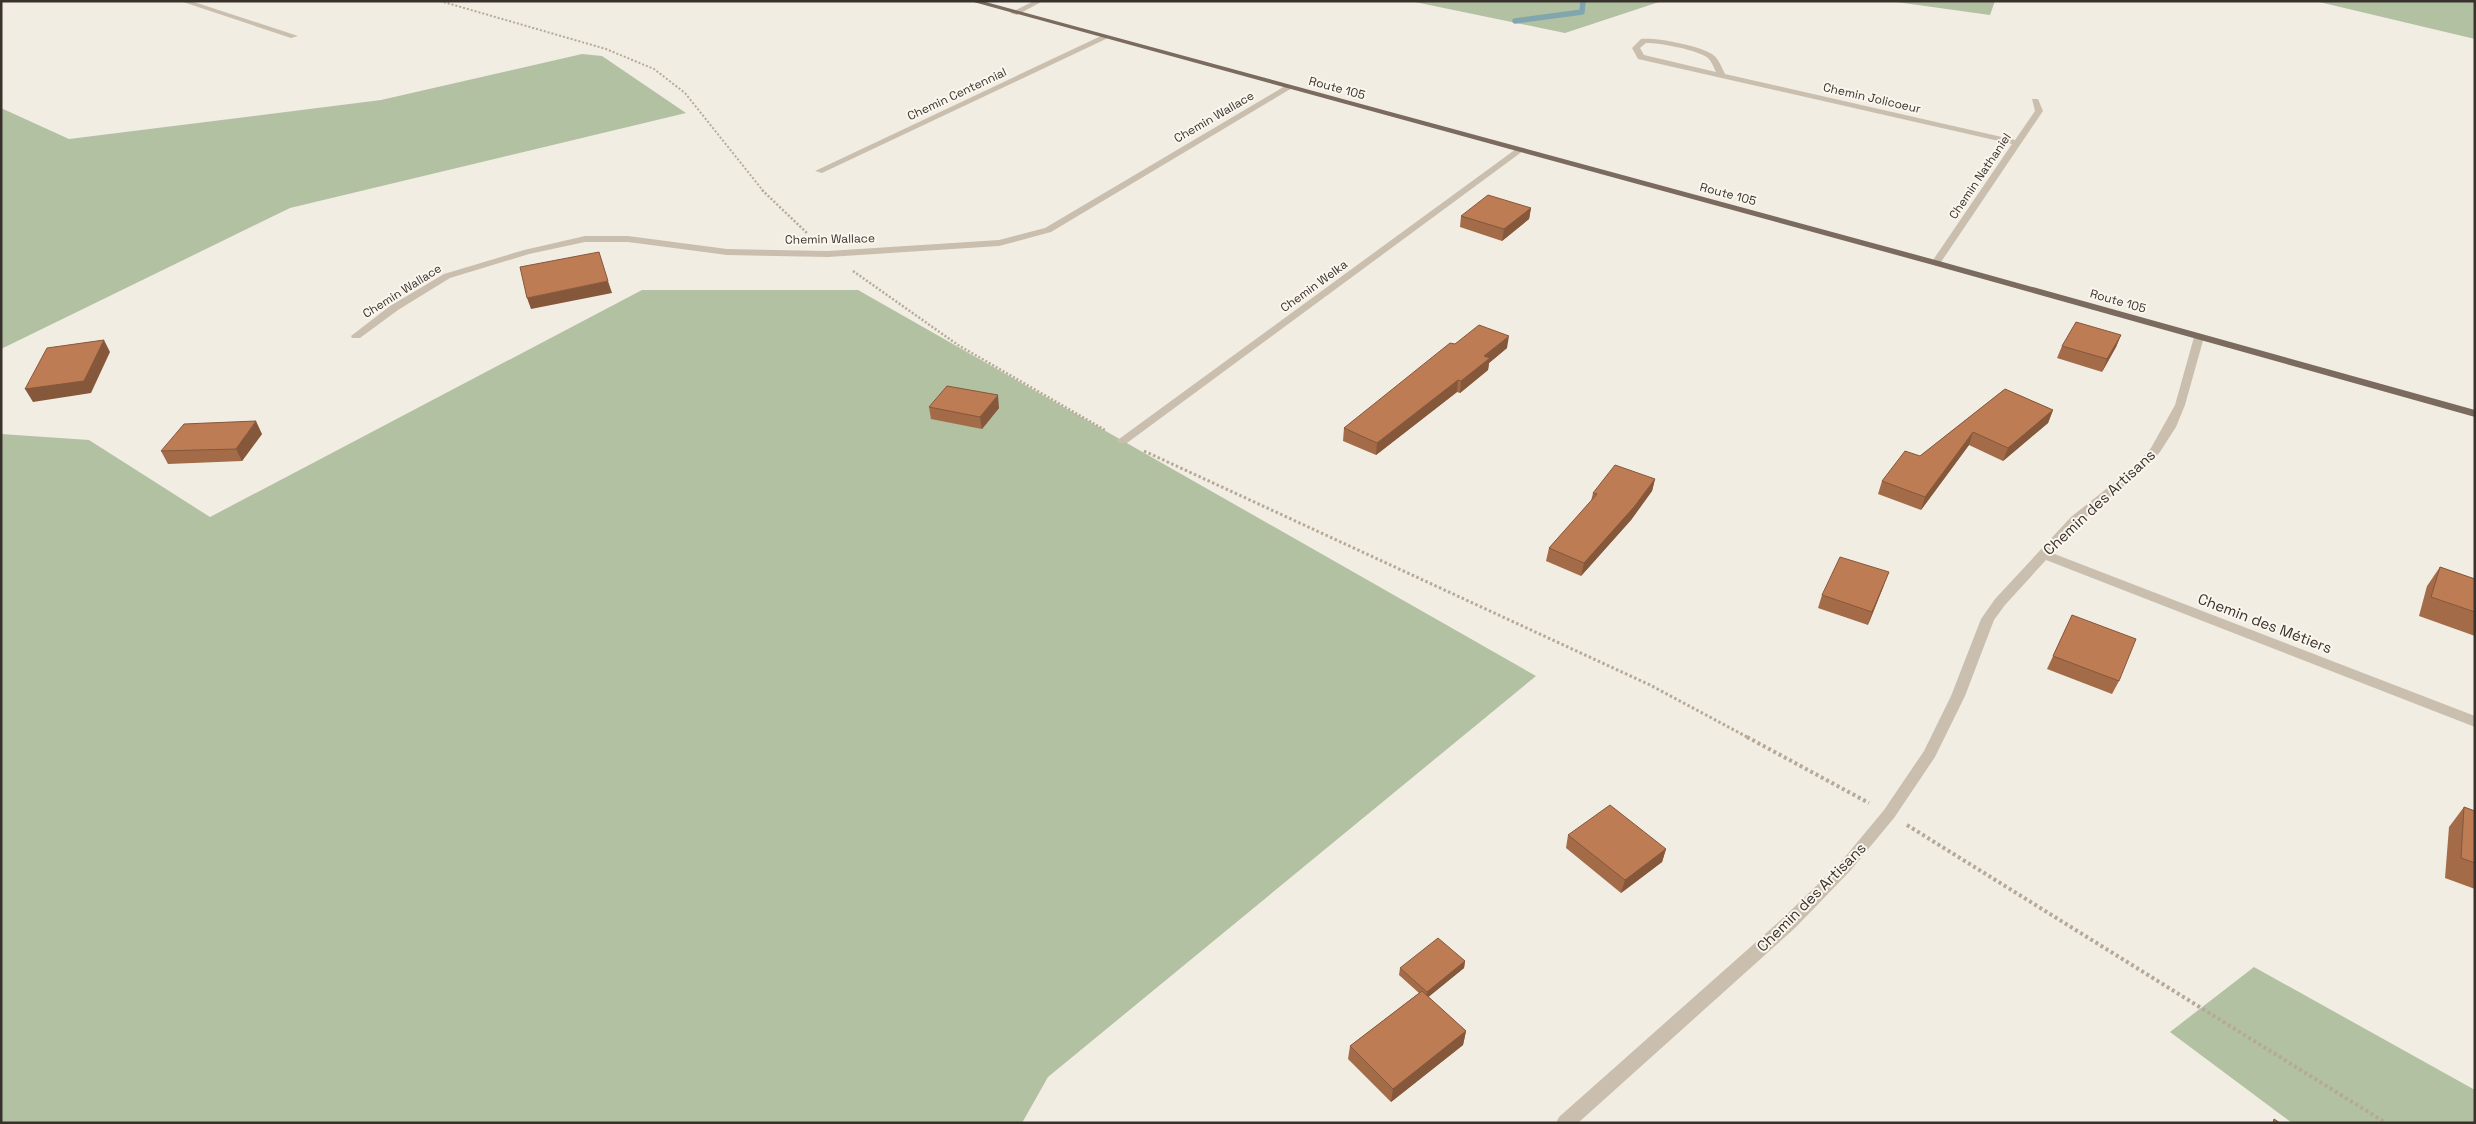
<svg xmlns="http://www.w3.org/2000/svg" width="2476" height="1124" viewBox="0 0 2476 1124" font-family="'Space Grotesk',sans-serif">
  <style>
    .green { fill: #b2c1a2 }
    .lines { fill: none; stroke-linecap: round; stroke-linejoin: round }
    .stream { stroke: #82a6ae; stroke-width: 5.5 }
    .path-far3 { stroke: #b6a998; stroke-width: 2; stroke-dasharray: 2 2; stroke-linecap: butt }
    .path-far2 { stroke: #b6a998; stroke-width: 2.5; stroke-dasharray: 2 2; stroke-linecap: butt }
    .path-far1 { stroke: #b6a998; stroke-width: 3; stroke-dasharray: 2.5 2.5; stroke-linecap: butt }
    .path { stroke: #b6a998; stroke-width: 4; stroke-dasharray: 3 3; stroke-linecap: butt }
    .minor { fill: #cabfae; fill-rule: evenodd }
    .major { fill: #7a6b5e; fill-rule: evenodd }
    .wall { fill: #a36b48 }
    .shaded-wall { fill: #85573b }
    .building { fill: #be7c54; stroke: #85573b }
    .labels { text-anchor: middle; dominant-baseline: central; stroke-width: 4; stroke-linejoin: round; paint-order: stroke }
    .far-street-label { font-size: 12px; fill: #39322c; stroke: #faf6ee }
    .street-label { font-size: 15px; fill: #39322c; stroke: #faf6ee }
  </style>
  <rect width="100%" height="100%" fill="#f2ede2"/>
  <g class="green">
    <polygon points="1410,1 1662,1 1565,33"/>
    <polygon points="1889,1 1995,1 1990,15"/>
    <polygon points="2315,1 2475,1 2475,39"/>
    <polygon points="582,54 602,56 686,113 290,208 1,349 1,108 69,139 381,100"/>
    <polygon points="642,290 858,290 1536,676 1048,1077 1022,1123 1,1123 1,434 89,440 210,517"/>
    <polygon points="2254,967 2475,1090 2475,1123 2292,1123 2170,1032"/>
  </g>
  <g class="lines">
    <polyline class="stream" points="1515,21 1582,12 1583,1"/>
    <polyline class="path-far3" points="440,1 606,49 654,69 685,93 764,192"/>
    <g class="path-far2">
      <polyline points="762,190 808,234"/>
      <polyline points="853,271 958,345 1105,430"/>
    </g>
    <polyline class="path-far1" points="1144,451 1650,685 1749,738"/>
    <g class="path">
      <polyline points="1747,737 1869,803"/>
      <polyline points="1907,825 2386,1123"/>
    </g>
    <g class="minor">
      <polygon points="180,1 191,1 298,36 291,38"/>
      <polygon points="1034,1 1043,1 1017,15 1010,13"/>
      <polygon points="1101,36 1108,38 822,173 815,171"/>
      <path d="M1641,39C1656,37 1700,46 1712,54C1719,59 1721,66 1725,74L2015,140L2035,111L2032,99H2038L2043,111L1939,265L1936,266L1931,263L2012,144L1638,59L1632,48ZM1646,43C1660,43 1692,49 1705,56C1711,59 1713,66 1716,72L1644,55L1640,48Z"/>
      <polygon points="1285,86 1292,88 1051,232 999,246 828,257 727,255 628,242 585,242 529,254 450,278 398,310 360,338 352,338 351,336 390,306 444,274 524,250 585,236 628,236 727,249 828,251 999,240 1045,228"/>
      <polygon points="1516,149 1523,151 1127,443 1119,443 1117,441 1119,439"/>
      <polygon points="2199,334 2204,337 2185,405 2176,427 2160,452 2143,470 2079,523 2052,553 2475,716 2475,727 2046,560 2005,605 1994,620 1965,696 1935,757 1894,818 1850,871 1795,928 1578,1123 1556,1123 1559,1117 1783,918 1840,863 1884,810 1924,751 1951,696 1981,619 1995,599 2071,517 2135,466 2151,448 2175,405 2194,337"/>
    </g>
    <polygon class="major" points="970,1 982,1 1939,261 2475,410 2475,417 1933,265"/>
  </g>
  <g class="wall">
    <polygon points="1531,208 1529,219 1502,241 1460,227 1461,216"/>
    <polygon points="2121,335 2116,347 2102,372 2057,358 2062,346"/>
    <polygon points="1455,344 1507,348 1489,363 1488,370 1460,393 1457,392 1376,455 1343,441 1344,428"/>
    <polygon points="2005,389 2053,410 2048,423 2003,461 1969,445 1921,510 1878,494 1882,481 1920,456"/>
    <polygon points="929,407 999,408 982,429 931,419"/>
    <polygon points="262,434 242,461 168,464 161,451"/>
    <polygon points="1655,479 1652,491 1631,520 1581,576 1546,561 1549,548 1591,501 1593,493"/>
    <polygon points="2440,567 2475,579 2475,636 2419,616 2427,586"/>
    <polygon points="1884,585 1868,625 1818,608 1822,595"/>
    <polygon points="2072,615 2119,681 2112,694 2047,669"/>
    <polygon points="2464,807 2475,811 2475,889 2445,878 2449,827"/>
    <polygon points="1568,835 1666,849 1662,862 1621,893 1566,848"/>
    <polygon points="1465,961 1464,968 1428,997 1466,1031 1463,1045 1391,1102 1348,1059 1350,1046 1419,993 1399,975 1400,968"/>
  </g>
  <g class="shaded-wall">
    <polygon points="1531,208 1529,219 1502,241 1504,229"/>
    <polygon points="608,281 612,293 531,309 527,298"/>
    <polygon points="2121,335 2116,347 2102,372 2107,359"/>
    <polygon points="1509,336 1507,348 1489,363 1488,370 1460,393 1461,381 1484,356"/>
    <polygon points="104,340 110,352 91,393 33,402 25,389"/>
    <polygon points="1458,380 1457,392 1376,455 1377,443"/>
    <polygon points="998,395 999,408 982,429 980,417"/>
    <polygon points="2053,410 2048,423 2003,461 2008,448"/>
    <polygon points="256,421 262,434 242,461 236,449"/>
    <polygon points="1973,432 1969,445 1921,510 1925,497"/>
    <polygon points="1655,479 1652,491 1631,520 1581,576 1584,563"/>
    <polygon points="1889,572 1884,585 1868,625 1872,612"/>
    <polygon points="1666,849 1662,862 1621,893 1625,880"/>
    <polygon points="1465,961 1464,968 1426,999 1427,992"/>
    <polygon points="1466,1031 1463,1045 1391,1102 1393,1089"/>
  </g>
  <g class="building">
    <polygon points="1488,195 1531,208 1504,229 1461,216"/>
    <polygon points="599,252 608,281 527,298 520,267"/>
    <polygon points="2076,322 2121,335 2107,359 2062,346"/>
    <polygon points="1479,325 1509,336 1484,356 1490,358 1461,381 1458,380 1377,443 1344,428 1450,343 1455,344"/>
    <polygon points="104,340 84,381 25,389 47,348"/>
    <polygon points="947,386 998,395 980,417 929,407"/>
    <polygon points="2005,389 2053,410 2008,448 1973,432 1925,497 1882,481 1905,451 1920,456"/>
    <polygon points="256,421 236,449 161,451 184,424"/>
    <polygon points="1615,465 1655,479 1634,507 1584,563 1549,548 1597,494 1593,493"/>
    <polygon points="1840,557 1889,572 1872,612 1822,595"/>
    <polygon points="2440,567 2475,579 2475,612 2431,597"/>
    <polygon points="2072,615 2136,639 2119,681 2053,656"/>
    <polygon points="1610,805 1666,849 1625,880 1568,835"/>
    <polygon points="2464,807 2475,811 2475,863 2461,858"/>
    <polygon points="1438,938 1465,961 1427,992 1400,968"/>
    <polygon points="1422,991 1466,1031 1393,1089 1350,1046"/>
    <polygon points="2274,1119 2280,1123 2273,1123"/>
  </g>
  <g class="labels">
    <g class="far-street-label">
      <text transform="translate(1337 88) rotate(15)">Route 105</text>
      <text transform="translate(957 94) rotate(-25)">Chemin Centennial</text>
      <text transform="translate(1872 98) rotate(13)">Chemin Jolicoeur</text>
      <text transform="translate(1214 117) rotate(-30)">Chemin Wallace</text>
      <text transform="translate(1980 176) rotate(-56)">Chemin Nathaniel</text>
      <text transform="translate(1728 194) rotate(15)">Route 105</text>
      <text transform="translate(830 239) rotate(-1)">Chemin Wallace</text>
      <text transform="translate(1314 286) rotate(-36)">Chemin Welka</text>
      <text transform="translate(402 291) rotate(-32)">Chemin Wallace</text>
      <text transform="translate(2118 301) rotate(16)">Route 105</text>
    </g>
    <g class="street-label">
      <text transform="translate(2099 502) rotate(-43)">Chemin des Artisans</text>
      <text transform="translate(2265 623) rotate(21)">Chemin des Métiers</text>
      <text transform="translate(1811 897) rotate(-45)">Chemin des Artisans</text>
    </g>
  </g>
  <rect width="2476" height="1124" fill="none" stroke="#39322c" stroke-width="5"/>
</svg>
